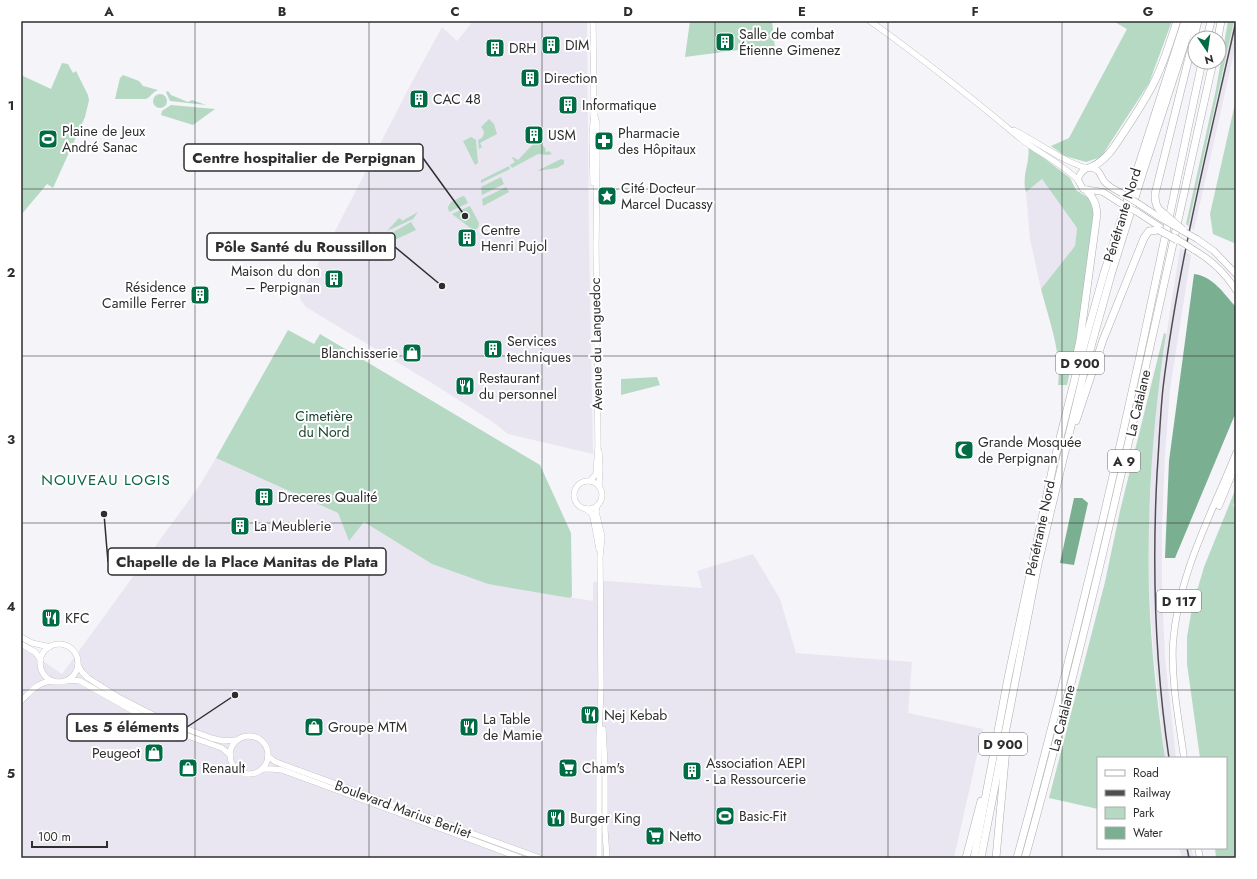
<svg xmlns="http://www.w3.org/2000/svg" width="1257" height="879" viewBox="0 0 1257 879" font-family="Jost,sans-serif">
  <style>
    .built { fill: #e9e6f1 }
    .green { fill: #b6d9c4 }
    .water { fill: #7baf92 }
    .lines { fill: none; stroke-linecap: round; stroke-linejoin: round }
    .secondary-casing { stroke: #adacaf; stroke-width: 6 }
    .primary-casing { stroke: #adacaf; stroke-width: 7 }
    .trunk-casing { stroke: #adacaf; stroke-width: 8 }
    .motorway-casing { stroke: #adacaf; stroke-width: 8 }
    .secondary { stroke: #fff; stroke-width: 5.5 }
    .primary { stroke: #fff; stroke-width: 6 }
    .trunk { stroke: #fff; stroke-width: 7 }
    .motorway { stroke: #fff; stroke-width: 7 }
    .rail { stroke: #4f4f50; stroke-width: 1.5 }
    .primary-bridge-casing { stroke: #adacaf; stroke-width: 7; stroke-linecap: butt }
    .trunk-bridge-casing { stroke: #adacaf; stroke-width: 8; stroke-linecap: butt }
    .primary-bridge { stroke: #fff; stroke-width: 6 }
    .trunk-bridge { stroke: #fff; stroke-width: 7 }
    .grid { fill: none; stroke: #2e2e2f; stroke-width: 1; stroke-opacity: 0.55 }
    .labels { text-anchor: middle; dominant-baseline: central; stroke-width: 4; stroke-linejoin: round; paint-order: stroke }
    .shield { fill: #fff; stroke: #6d6d6d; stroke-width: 1 }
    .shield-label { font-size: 13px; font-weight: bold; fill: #2e2e2f }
    .poi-label { font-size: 14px; fill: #2e2e2f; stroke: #fff; text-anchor: start }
    .street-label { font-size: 14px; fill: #2e2e2f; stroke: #fff }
    .park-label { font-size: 14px; fill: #17422d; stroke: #fff }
    .neighbourhood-label { font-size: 15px; letter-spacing: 1px; fill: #0e6843; stroke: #fff }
    .leader { fill: none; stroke: #2e2e2f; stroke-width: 1.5 }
    .callout-dot { fill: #2e2e2f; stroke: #fff; stroke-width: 1.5 }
    .callout { fill: #fff; stroke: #2e2e2f; stroke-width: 1.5 }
    .callout-label { font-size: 15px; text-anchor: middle; font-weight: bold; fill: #2e2e2f }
    .neatline { fill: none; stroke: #2e2e2f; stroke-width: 1.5 }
    .grid-label { font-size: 13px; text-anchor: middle; font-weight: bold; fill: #2e2e2f }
  </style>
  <rect width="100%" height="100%" fill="#f5f4f8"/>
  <g class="built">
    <polygon points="473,21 587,21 589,242 593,454 508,434 493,422 435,385 306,307 300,299 300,294 302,289 317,266 412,82 442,27 457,41"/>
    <polygon points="1234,21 1236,21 1236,44 1194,230 1188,226"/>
    <polygon points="1042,179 1077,228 1075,246 1041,289 1030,239 1026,192"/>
    <polygon points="1180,248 1191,255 1170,389 1165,454 1162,524 1162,591 1165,658 1176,758 1165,758 1154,658 1149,592 1149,523 1152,456 1158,389"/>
    <polygon points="216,458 338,513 349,541 364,522 432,564 488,584 593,601 593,582 607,581 702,588 697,571 753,554 780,599 796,653 912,662 908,713 983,729 954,858 21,858 21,646 62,674 200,485"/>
    <polygon points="1179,848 1191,848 1194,858 1182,858"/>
  </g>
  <g class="green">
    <polygon points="690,21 772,21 775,48 739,50 685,57"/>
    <polygon points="1113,21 1172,21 1149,83 1101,157 1086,162 1065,156 1051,146 1069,138 1127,29"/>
    <polygon points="1228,21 1234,21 1188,226 1186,224 1216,89"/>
    <polygon points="62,63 68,64 73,73 76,71 88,95 89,100 85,117 53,188 47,184 21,215 21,75 51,89"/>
    <path d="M123,75L139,81L143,86L158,90C152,92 151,97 146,99H115L120,78Z"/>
    <polygon points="168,91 171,95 188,102 192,100 206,105 170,101 166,92"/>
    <circle cx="160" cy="101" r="7"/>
    <polygon points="1236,99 1236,237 1234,243 1213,234 1210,214"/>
    <polygon points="171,105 215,109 193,125 161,115 162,111"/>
    <path d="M489,119L494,124L497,134L480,143L482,147L479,149L478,140C484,138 486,132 481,127Z"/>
    <polygon points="471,137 476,140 478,163 475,165 463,141"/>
    <polygon points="536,141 538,143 539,142 546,149 545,150 546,152 549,151 552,154 548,155 538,154 512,168 510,165 515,162 512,158 513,157 518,160"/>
    <path d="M1028,146L1070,178L1076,190L1090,199L1093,205L1094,214L1089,248L1083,300L1077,340L1067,385H1058C1062,353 1049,320 1041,289L1075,246L1077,228L1042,179L1026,192C1021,175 1031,162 1028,146Z"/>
    <polygon points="561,159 564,160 564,164 557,168 537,171"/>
    <polygon points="509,166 510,169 481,183 481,180"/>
    <polygon points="501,177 504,184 482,195 481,187"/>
    <polygon points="506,187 509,192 483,206 482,199"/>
    <polygon points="463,196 465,197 468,203 449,212 448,207 451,202"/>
    <polygon points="470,206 479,223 478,228 473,230 452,214"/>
    <polygon points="418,212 413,219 387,231 399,218 401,219 402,221"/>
    <polygon points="411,222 416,230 382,246 383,238"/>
    <polygon points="288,330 314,344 320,334 540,465 571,533 572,596 570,598 488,584 432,564 364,522 349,541 338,513 216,458"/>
    <path d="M1164,333L1166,334C1153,419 1147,505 1149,592C1151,647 1157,703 1165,758H1098V809L1049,798L1105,582L1120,511Z"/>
    <polygon points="657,377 660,385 621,395 621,379"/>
    <polygon points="1236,488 1236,498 1233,506 1236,507 1236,858 1216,858 1215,848 1226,848 1226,758 1200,758 1187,664 1187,637 1192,608 1204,567"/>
  </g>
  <g class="water">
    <path d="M1194,274C1213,276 1224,294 1236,307V412L1175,558H1165L1169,461Z"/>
    <polygon points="1074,498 1082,498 1088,503 1074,565 1060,563"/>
  </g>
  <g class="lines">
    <g class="secondary-casing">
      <g id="secondary">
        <path d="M870,21C922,58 972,98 1021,139C1039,153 1061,163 1078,180"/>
        <path d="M1014,130C1038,142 1060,160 1086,168"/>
        <polyline points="593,183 592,135 594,113 593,21"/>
        <polyline points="590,481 596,474 598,446 596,245 597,157 597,124 594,113"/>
        <circle cx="588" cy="495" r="14"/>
        <polyline points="599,486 600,467 599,451"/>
        <polyline points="597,506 596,512 602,537 600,556 601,686 599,736 599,858"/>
        <polyline points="586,509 591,513 593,517 599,549"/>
        <polyline points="21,637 32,643 50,647"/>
        <polyline points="21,644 35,652 41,660"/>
        <circle cx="59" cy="663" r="19"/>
        <polyline points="78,665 82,672 88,678 118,697 145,711 171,723 211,738 223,741 237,740"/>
        <polyline points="68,680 80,681 144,717 174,731 222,748 230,755"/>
        <path d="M21,701C31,691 38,682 52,681"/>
        <polyline points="603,729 605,767 605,831 607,858"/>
        <circle cx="249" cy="755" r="19"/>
        <polyline points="268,756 274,761 281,764 540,858"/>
        <polyline points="262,769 272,769 282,770 521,858"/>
      </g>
    </g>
    <g class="primary-casing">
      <g id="primary">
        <path d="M1120,203L1103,192L1083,189L1078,180C1080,171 1089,163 1098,171C1102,175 1102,181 1107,184C1111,188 1118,191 1123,194"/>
        <polyline points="1139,204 1162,219"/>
        <polyline points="1137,212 1160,227"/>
        <polyline points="1197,239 1214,251 1236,274"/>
        <path d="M1194,250C1212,260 1225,273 1236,290"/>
        <polyline points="1219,506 1236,465"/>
        <path d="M1184,758C1179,720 1171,682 1173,643C1178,575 1211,515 1236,453"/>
        <polyline points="1198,848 1200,858"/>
      </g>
    </g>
    <g class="trunk-casing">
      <g id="trunk">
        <path d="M1091,167C1106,161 1115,146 1124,132C1136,114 1148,96 1157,76C1165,59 1171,39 1177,21"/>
        <path d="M1163,213C1156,208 1155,202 1155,194L1198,21"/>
        <path d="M1075,363L1080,340L1097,214C1096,204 1094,198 1086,190"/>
        <polyline points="1076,421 1103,340 1144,238 1149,231 1159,230"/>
        <polyline points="966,858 981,801"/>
        <polyline points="974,858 1008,678 1053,466 1077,370 1104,273 1185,21"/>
        <polyline points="981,858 1038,564 1084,372 1111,275 1143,172 1192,21"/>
        <polyline points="996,858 1006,749"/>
      </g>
    </g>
    <g class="motorway-casing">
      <g id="motorway">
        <polyline points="1207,38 1211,21"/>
        <polyline points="1218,38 1221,21"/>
        <path d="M1017,858C1063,690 1104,521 1141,351C1162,255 1181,158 1202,62"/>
        <path d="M1025,858C1098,595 1154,328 1213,62"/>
      </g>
    </g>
    <use href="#secondary" class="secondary"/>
    <use href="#primary" class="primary"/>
    <use href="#trunk" class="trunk"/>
    <use href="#motorway" class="motorway"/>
    <g class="rail">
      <path d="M1169,758C1155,664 1152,569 1157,474C1159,446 1160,417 1163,388C1178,264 1209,143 1236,21"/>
      <polyline points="1187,848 1189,858"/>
    </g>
    <g class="primary-bridge-casing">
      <g id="primary-bridge">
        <polyline points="1123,194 1139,204"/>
        <polyline points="1120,203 1137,212"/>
        <polyline points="1162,219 1197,239"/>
        <polyline points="1174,237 1194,250"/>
      </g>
    </g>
    <g class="trunk-bridge-casing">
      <g id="trunk-bridge">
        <polyline points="1163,213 1183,230"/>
        <polyline points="1159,230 1177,240"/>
      </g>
    </g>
    <use href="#primary-bridge" class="primary-bridge"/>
    <use href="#trunk-bridge" class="trunk-bridge"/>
  </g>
  <path class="grid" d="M195,21V858M369,21V858M542,21V858M715,21V858M888,21V858M1062,21V858M21,189H1236M21,356H1236M21,523H1236M21,690H1236"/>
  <defs>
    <g id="building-square" transform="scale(1)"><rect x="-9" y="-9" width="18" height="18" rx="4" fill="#006c44" stroke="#fff"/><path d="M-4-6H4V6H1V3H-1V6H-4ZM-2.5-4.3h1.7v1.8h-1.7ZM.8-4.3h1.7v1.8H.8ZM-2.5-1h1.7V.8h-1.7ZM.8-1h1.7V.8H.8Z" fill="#fff"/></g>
    <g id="stadium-square" transform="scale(1)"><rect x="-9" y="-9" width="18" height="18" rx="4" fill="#006c44" stroke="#fff"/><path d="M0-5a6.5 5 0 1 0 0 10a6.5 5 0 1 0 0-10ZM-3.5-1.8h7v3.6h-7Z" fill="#fff"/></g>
    <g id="pharmacy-square" transform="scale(1)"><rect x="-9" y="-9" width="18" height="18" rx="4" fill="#006c44" stroke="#fff"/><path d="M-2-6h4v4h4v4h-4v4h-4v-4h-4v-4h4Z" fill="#fff"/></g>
    <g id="sight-square" transform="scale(1)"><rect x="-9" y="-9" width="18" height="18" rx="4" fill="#006c44" stroke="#fff"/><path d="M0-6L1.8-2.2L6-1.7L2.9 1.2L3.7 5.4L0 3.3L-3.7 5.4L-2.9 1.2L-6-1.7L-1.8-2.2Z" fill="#fff"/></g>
    <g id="shop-square" transform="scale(1)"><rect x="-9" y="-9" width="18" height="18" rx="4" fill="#006c44" stroke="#fff"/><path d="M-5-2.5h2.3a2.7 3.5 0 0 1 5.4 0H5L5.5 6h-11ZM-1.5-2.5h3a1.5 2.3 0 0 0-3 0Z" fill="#fff"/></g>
    <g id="restaurant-square" transform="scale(1)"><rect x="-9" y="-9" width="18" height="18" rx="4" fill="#006c44" stroke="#fff"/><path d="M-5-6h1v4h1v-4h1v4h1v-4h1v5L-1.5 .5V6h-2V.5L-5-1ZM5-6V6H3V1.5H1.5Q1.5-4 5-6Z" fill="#fff"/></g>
    <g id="mosque-square" transform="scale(1)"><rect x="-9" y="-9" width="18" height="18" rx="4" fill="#006c44" stroke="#fff"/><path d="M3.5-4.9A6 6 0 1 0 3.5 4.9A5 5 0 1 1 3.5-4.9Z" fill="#fff"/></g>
    <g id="supermarket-square" transform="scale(1)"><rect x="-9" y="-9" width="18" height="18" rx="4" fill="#006c44" stroke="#fff"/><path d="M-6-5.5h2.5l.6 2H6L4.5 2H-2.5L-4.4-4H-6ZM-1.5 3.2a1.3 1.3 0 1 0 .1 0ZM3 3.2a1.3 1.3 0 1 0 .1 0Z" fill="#fff"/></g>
  </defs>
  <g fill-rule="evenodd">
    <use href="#building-square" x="725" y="42"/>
    <use href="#building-square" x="551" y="45"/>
    <use href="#building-square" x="495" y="48"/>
    <use href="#building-square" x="530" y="78"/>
    <use href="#building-square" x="419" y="99"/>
    <use href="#building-square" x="568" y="105"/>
    <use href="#building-square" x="534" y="135"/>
    <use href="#stadium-square" x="48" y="139"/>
    <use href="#pharmacy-square" x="604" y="141"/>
    <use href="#sight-square" x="607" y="196"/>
    <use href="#building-square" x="467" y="238"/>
    <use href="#building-square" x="334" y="279"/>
    <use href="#building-square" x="200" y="295"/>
    <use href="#building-square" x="493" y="349"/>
    <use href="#shop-square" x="412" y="353"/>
    <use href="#restaurant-square" x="465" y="386"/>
    <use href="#mosque-square" x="964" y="450"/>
    <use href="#building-square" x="264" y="497"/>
    <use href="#building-square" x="240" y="526"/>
    <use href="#restaurant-square" x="51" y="618"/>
    <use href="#restaurant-square" x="590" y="715"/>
    <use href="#shop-square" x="314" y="727"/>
    <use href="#restaurant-square" x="469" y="727"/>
    <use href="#shop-square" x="154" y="753"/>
    <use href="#shop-square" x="188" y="768"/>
    <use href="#supermarket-square" x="568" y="768"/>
    <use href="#building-square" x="692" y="771"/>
    <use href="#stadium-square" x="725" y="816"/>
    <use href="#restaurant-square" x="556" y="818"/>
    <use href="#supermarket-square" x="655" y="836"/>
  </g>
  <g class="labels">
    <g class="shield">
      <rect x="1056" y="352" width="48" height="22" rx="3"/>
      <rect x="1108" y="450" width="32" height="22" rx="3"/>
      <rect x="1157" y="590" width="44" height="22" rx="3"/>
      <rect x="979" y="733" width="48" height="22" rx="3"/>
    </g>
    <g class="shield-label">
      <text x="1080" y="363">D 900</text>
      <text x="1124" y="461">A 9</text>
      <text x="1179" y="601">D 117</text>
      <text x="1003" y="744">D 900</text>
    </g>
    <g class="poi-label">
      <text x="739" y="34">Salle de combat<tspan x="739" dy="16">Étienne Gimenez</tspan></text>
      <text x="565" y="45">DIM</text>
      <text x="509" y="48">DRH</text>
      <text x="544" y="78">Direction</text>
      <text x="433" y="99">CAC 48</text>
      <text x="582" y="105">Informatique</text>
      <text x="62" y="131">Plaine de Jeux<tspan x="62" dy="16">André Sanac</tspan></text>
      <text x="618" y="133">Pharmacie<tspan x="618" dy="16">des Hôpitaux</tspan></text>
      <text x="548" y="135">USM</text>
      <text x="621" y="188">Cité Docteur<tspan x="621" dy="16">Marcel Ducassy</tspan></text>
      <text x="481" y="230">Centre<tspan x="481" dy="16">Henri Pujol</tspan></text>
      <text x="320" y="271" text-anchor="end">Maison du don<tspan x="320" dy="16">– Perpignan</tspan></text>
      <text x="186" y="287" text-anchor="end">Résidence<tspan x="186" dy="16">Camille Ferrer</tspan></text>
      <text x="507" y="341">Services<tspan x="507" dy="16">techniques</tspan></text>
      <text x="398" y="353" text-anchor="end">Blanchisserie</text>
      <text x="479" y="378">Restaurant<tspan x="479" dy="16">du personnel</tspan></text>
      <text x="978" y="442">Grande Mosquée<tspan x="978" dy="16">de Perpignan</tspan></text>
      <text x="278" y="497">Dreceres Qualité</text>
      <text x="254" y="526">La Meublerie</text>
      <text x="65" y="618">KFC</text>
      <text x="604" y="715">Nej Kebab</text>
      <text x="483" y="719">La Table<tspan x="483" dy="16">de Mamie</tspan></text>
      <text x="328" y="727">Groupe MTM</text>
      <text x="140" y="753" text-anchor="end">Peugeot</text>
      <text x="706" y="763">Association AEPI<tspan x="706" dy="16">- La Ressourcerie</tspan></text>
      <text x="202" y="768">Renault</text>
      <text x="582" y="768">Cham's</text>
      <text x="739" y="816">Basic-Fit</text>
      <text x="570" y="818">Burger King</text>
      <text x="669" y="836">Netto</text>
    </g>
    <g class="street-label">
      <text transform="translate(1122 215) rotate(-73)">Pénétrante Nord</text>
      <text transform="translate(596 344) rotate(-91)">Avenue du Languedoc</text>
      <text transform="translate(1138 403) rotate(-77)">La Catalane</text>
      <text transform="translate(1040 528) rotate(-78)">Pénétrante Nord</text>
      <text transform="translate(1062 718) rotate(-76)">La Catalane</text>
      <text transform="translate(403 809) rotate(20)">Boulevard Marius Berliet</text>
    </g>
    <g class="park-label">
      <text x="324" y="416">Cimetière<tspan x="324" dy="16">du Nord</tspan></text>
    </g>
    <g class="neighbourhood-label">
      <text x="106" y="480">NOUVEAU LOGIS</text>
    </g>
  </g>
  <path class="leader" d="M465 216L423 158M442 286L395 247M104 514L108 562M235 695L187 727"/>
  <g class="callout-dot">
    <circle cx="465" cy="216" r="4"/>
    <circle cx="442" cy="286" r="4"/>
    <circle cx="104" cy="514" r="4"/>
    <circle cx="235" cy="695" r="4"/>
  </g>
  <g class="callout">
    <rect x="184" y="144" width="239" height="27" rx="4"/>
    <rect x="207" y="233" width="188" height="27" rx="4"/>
    <rect x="108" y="548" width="278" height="27" rx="4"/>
    <rect x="67" y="714" width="120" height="27" rx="4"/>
  </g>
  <g class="callout-label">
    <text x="304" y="163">Centre hospitalier de Perpignan</text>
    <text x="301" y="252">Pôle Santé du Roussillon</text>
    <text x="247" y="567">Chapelle de la Place Manitas de Plata</text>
    <text x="127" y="732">Les 5 éléments</text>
  </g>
  <rect width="1257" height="879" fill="none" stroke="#ffffff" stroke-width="44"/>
  <rect x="1097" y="757" width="130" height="92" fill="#ffffff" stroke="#ababac"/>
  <rect x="1105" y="770" width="20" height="6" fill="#ffffff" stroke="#ababac"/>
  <text x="1133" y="777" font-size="12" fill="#2e2e2f">Road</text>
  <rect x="1105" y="790" width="20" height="6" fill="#4f4f50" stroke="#ababac"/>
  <text x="1133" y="797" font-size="12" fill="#2e2e2f">Railway</text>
  <rect x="1105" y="807" width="20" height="12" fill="#b6d9c4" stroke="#ababac"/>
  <text x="1133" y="817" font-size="12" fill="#2e2e2f">Park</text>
  <rect x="1105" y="827" width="20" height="12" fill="#7baf92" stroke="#ababac"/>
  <text x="1133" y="837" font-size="12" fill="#2e2e2f">Water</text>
  <g transform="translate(1207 50) rotate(167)"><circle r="19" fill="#ffffff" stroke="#ababac"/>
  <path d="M0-3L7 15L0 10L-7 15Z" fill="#006c44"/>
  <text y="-6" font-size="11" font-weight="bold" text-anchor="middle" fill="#2e2e2f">N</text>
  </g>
  <path d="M32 841v6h75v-6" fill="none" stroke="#2e2e2f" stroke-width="2"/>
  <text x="38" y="841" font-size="12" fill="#2e2e2f" stroke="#ffffff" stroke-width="3" paint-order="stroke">100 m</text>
  <rect x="22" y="22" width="1213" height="835" class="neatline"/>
  <g class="grid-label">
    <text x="109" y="16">A</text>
    <text x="282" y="16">B</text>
    <text x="455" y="16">C</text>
    <text x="628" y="16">D</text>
    <text x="802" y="16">E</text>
    <text x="975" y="16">F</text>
    <text x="1148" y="16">G</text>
    <text x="11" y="110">1</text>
    <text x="11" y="277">2</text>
    <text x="11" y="444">3</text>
    <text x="11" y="611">4</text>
    <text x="11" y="778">5</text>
  </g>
</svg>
